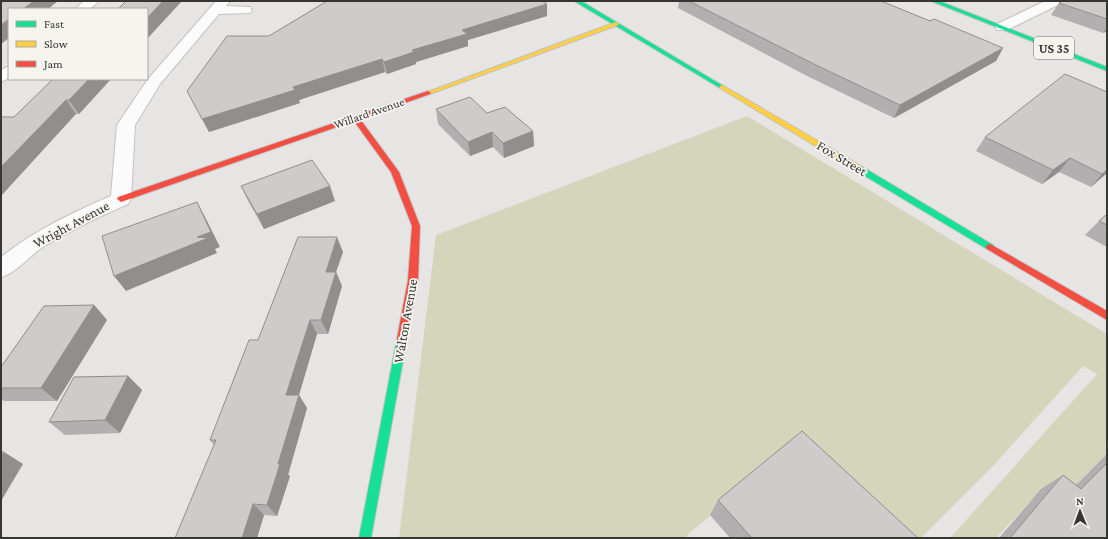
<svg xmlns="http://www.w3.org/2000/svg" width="1108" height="539" viewBox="0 0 1108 539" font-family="'Crimson Pro',serif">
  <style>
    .green { fill: #d3d6bb }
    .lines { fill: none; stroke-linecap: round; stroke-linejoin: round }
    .street-casing { stroke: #c4c3c1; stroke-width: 2 }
    .fast-casing { stroke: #c4c3c1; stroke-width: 2 }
    .slow-casing { stroke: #c4c3c1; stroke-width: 2 }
    .jam-casing { stroke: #c4c3c1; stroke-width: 2 }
    .street { fill: #fbfbfb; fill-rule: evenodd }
    .fast { fill: #16e098; fill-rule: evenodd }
    .slow { fill: #ffcf43; fill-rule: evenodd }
    .jam { fill: #f24e42; fill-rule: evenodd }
    .wall { fill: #b1afaf }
    .shaded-wall { fill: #908f8e }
    .building { fill: #cecccb; stroke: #908f8e }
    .labels { text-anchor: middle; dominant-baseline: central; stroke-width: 3.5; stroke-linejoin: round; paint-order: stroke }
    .far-street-label { font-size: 12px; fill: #363634; stroke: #f6f4ef }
    .shield { fill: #f6f4ef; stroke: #706f6c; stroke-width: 1 }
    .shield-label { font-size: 13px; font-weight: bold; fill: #363634 }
    .street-label { font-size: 14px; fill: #363634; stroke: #f6f4ef }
  </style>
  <rect width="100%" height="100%" fill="#e7e5e3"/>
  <polygon class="green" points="747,116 1107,334 1107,445 1105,447 1107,449 1107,479 1093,468 1068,493 1041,490 996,538 950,538 1097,374 1083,366 993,466 921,538 887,538 799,447 690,532 686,538 399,538 436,235"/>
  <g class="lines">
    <g class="street-casing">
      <g id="street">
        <polygon points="84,1 99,1 90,9 75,9"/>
        <path d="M216,1H230L226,6L250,7L252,10L250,13L219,14L160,84L135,125L131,199L128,204C99,217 70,230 43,247C29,256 18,272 1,277V257C36,230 71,213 111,196L117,125L148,79Z"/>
        <polygon points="1045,1 1062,1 1060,4 1007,30 997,30 995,27 997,24"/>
        <polygon points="9,66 9,78 1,82 1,70"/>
      </g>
    </g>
    <g class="fast-casing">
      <g id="fast">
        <polygon points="574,1 581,1 725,87 720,88"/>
        <polygon points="931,1 939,1 1107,67 1107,71"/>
        <polygon points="855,166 861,166 993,245 994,247 993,249 987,249 855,170"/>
        <polygon points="401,340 405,341 406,344 371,538 359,538 396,344 397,341"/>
      </g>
    </g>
    <g class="slow-casing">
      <g id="slow">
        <polygon points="616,22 619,24 618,25 430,94 426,94 425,93"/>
        <polygon points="722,85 861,166 862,168 858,170 855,170 720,88 719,87"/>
      </g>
    </g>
    <g class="jam-casing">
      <g id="jam">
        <polygon points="428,91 431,93 430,94 360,119 399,172 420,226 418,280 405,347 401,348 397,347 396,344 408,280 412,226 391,172 354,121 124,201 121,202 117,199 118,197"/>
        <polygon points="990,244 1107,311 1107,320 987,249 986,247 987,245"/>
      </g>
    </g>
    <use href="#street" class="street"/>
    <use href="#fast" class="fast"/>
    <use href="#slow" class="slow"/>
    <use href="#jam" class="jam"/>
  </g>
  <g class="wall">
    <polygon points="325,1 542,1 547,16 468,40 468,46 416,62 416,64 387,74 385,72 299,100 300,103 209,132 187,91 269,36 326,2"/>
    <polygon points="679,1 881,1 930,21 1003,48 996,61 894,118 809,77 678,8"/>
    <polygon points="1107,1 1107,31 1103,33 1051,15 1059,3"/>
    <polygon points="111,79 79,114 14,117"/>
    <polygon points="1107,92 1107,173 1091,187 1059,172 1042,184 976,151 985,137"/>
    <polygon points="436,109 487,113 533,131 534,146 504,158 493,147 470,156 438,124"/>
    <polygon points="241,186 335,201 264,229 248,201"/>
    <polygon points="1107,214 1107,247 1085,235 1099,221"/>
    <polygon points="343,252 336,272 342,286 328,334 317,334 299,395 307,408 288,475 290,476 277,516 264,515 257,538 214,445 210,440 258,340"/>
    <polygon points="94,305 107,320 57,401 4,401 1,399 1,367"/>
    <polygon points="128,376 142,390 120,433 65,435 49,422"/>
    <polygon points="1107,454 1107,538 999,538 1041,489 1063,475 1076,485"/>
    <polygon points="718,500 918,538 730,538 710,515"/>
  </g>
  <g class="shaded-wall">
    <polygon points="34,1 58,1 48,9 23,9"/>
    <polygon points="163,1 182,1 147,39 147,18"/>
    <polygon points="547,4 547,16 468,40 468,46 416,62 416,64 387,74 384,62 462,30"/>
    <polygon points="9,19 9,38 1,44 1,25"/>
    <polygon points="1107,28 1107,31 1103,33"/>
    <polygon points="1003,48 996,61 894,118 900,105"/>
    <polygon points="382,59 385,72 299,100 300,103 209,132 202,119 293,87"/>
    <polygon points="89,79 111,79 79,114 69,100"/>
    <polygon points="66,100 76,114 1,196 1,167"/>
    <polygon points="533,131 534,146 504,158 503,143"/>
    <polygon points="492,132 493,147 470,156 468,142"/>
    <polygon points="1070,158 1059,172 1042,184 1053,170"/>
    <polygon points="1107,170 1107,173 1091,187 1102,174"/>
    <polygon points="330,186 335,201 264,229 257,214"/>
    <polygon points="197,202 205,217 220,247 215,249 217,253 126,291 114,276 197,237"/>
    <polygon points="337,237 343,252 336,272 342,286 328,334 321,320 326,272"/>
    <polygon points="94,305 107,320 57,401 41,388"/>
    <polygon points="310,320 317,334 299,395 307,408 288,475 290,476 277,516 267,505 278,464 286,395"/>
    <polygon points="128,376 142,390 120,433 105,420"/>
    <polygon points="4,452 23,464 1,501 1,457"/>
    <polygon points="253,504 264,515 257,538 242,538"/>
  </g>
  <g class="building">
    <polygon points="1,1 34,1 23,9 9,9 9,19 1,25"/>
    <polygon points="126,1 163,1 147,18 147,9 118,9"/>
    <polygon points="327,1 542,1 547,4 462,30 467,34 412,50 414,52 384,62 382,59 293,87 295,90 202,119 187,91 227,36 269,36"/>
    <polygon points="689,1 881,1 930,21 934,19 1003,48 900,105 814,64"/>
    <polygon points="1062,1 1107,1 1107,19 1059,3"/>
    <polygon points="1065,74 1107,92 1107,170 1102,174 1070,158 1053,170 985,137"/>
    <polygon points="53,79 89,79 69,100 66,100 1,167 1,117 14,117"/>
    <polygon points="470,97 487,113 505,107 533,131 503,143 492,132 468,142 436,109"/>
    <polygon points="312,160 330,186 257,214 241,186"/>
    <polygon points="197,202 211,232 197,237 208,238 114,276 102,236"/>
    <polygon points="1107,214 1107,225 1099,221"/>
    <polygon points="298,237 337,237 326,272 336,272 321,320 310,320 286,395 299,395 278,464 280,464 267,505 253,504 242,538 175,538 216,440 210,440 249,340 258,340"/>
    <polygon points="94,305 41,388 1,388 1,367 44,306"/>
    <polygon points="128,376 105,420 49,422 74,377"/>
    <polygon points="802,431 918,538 752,538 718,500"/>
    <polygon points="1,452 4,452 1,457"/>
    <polygon points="1107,463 1107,538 1010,538 1063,475 1081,489"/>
  </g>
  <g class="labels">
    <g class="far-street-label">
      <text transform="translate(369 113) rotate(-19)">Willard Avenue</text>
    </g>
    <rect class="shield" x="1034" y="37" width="40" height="22" rx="3"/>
    <g class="shield-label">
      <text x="1054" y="48">US 35</text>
    </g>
    <g class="street-label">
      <text transform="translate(842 158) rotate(31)">Fox Street</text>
      <text transform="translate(71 224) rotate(-28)">Wright Avenue</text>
      <text transform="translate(405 321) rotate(-80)">Walton Avenue</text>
    </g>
  </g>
  <rect width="1108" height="539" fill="none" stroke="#363634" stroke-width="4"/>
  <rect x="8" y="8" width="140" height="72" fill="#f6f4ef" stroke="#a9a8a4"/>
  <rect x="16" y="21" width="20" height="6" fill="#16e098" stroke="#a9a8a4"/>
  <text x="44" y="28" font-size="12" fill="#363634">Fast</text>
  <rect x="16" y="41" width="20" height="6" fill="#ffcf43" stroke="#a9a8a4"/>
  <text x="44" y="48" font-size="12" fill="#363634">Slow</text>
  <rect x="16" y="61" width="20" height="6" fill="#f24e42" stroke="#a9a8a4"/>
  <text x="44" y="68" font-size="12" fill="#363634">Jam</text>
  <g transform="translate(1080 511) rotate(359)" stroke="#f6f4ef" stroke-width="3" paint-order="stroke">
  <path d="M0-3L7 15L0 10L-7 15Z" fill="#363634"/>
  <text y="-6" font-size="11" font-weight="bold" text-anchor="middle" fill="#363634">N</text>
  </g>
</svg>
